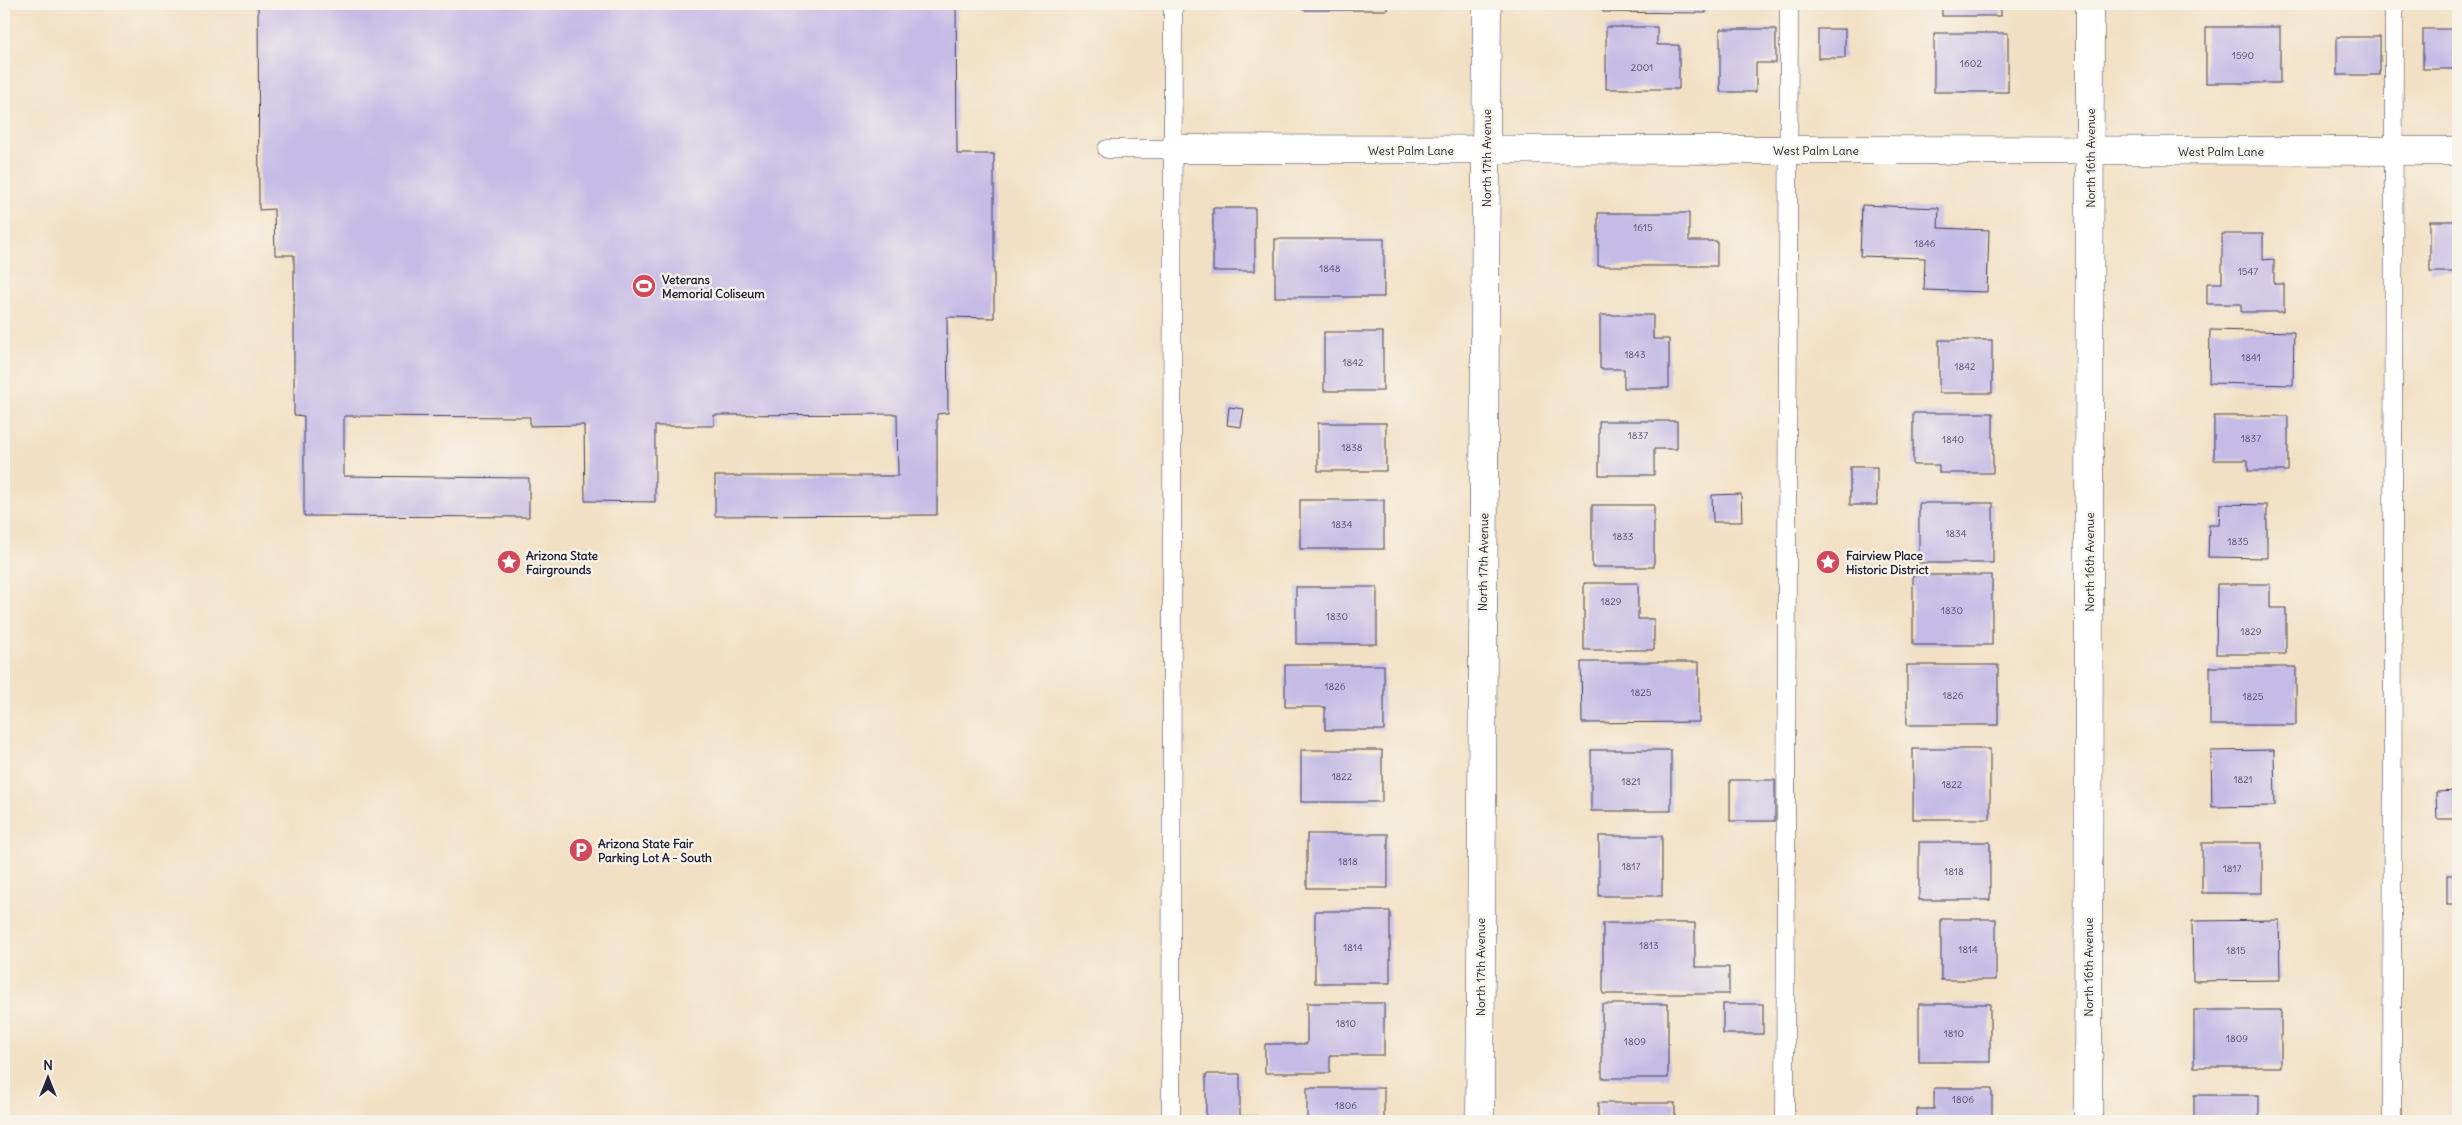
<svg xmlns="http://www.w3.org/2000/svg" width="2462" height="1125" viewBox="0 0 2462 1125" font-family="Delius,sans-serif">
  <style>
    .building { fill: #c5bbe6 }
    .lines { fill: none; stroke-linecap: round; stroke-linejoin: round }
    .service-casing { stroke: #413e50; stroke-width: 19 }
    .minor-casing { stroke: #413e50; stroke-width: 29 }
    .service { stroke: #fff; stroke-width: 18 }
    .minor { stroke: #fff; stroke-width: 28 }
    .labels { text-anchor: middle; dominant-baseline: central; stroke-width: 4.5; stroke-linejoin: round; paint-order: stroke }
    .number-label { font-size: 10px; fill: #4b4866 }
    .street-label { font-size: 12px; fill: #22223b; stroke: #f7f3e8 }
    .poi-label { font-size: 12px; font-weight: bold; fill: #22223b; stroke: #f7f3e8; text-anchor: start }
  </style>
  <rect width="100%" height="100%" fill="#f7f3e8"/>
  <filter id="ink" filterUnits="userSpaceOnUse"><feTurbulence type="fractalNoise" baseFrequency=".02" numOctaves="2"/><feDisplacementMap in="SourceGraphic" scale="10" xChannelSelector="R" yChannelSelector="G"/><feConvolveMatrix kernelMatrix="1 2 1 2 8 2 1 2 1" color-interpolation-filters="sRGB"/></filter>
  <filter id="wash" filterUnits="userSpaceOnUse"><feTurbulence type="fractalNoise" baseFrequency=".0096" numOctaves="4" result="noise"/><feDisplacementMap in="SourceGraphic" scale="20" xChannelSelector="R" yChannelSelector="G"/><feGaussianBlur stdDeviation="1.12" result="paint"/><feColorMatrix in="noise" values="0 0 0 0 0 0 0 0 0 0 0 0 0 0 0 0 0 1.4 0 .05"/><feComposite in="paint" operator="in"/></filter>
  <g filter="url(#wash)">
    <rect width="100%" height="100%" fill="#f2e0c4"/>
    <g id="blocks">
      <g class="building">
        <polygon points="258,4 956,4 957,154 994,154 994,318 947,317 948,413 937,414 937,515 715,516 715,476 898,476 897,414 714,415 714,426 655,426 655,502 585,501 584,425 530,426 530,417 344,416 344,476 529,478 529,517 304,516 304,416 294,415 294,255 275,255 274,209 259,210"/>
        <rect x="1303" y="4" width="84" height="6"/>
        <polygon points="1603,4 1706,4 1706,13 1603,12"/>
        <rect x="1942" y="4" width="59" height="12"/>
        <polygon points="1606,27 1657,27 1657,45 1679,45 1679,89 1606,89"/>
        <rect x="2206" y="27" width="74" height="56"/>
        <polygon points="1720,29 1776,29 1776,63 1756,63 1756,92 1720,92"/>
        <rect x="1818" y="29" width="27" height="29"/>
        <rect x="2423" y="29" width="35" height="40"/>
        <rect x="1934" y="33" width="74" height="59"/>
        <rect x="2337" y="37" width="43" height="38"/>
        <polygon points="1862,205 1939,208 1938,228 1989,230 1987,292 1924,290 1925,258 1860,256"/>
        <rect x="1213" y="208" width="42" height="63"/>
        <polygon points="1598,213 1689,213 1689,241 1717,241 1717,266 1598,266"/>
        <rect x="2430" y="221" width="28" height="51"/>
        <polygon points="2222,234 2263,234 2263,260 2274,259 2274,284 2284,284 2284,312 2241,312 2241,304 2207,304 2207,283 2222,283"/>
        <rect x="1275" y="239" width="109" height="58"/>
        <polygon points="1600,315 1653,315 1653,339 1669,339 1669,388 1624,388 1624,369 1600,369"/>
        <polygon points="2210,330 2294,332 2293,385 2209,383"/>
        <rect x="1324" y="332" width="59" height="59"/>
        <rect x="1939" y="340" width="53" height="53"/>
        <polygon points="1229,407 1244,409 1241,427 1227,425"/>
        <polygon points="1913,413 1993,413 1993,473 1939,473 1939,465 1913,465"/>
        <polygon points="2214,416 2288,416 2288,471 2248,471 2248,460 2214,460"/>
        <polygon points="1599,421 1677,421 1677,449 1654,449 1654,475 1599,475"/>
        <rect x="1318" y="423" width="68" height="48"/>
        <rect x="1850" y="467" width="27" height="38"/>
        <polygon points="1741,494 1742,522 1713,522 1712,495"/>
        <rect x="1300" y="500" width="84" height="49"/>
        <rect x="1919" y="503" width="74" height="60"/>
        <polygon points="2220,504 2267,505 2267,558 2208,557 2209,525 2219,525"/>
        <rect x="1592" y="505" width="62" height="62"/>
        <rect x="1913" y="575" width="79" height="70"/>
        <polygon points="1584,583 1638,583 1638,619 1654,619 1654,650 1584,650"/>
        <polygon points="2217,584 2270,584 2270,608 2286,608 2286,654 2216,654"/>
        <rect x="1296" y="587" width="81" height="57"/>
        <polygon points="1581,662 1699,662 1699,722 1582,723"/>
        <polygon points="1285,665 1384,665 1384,730 1325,730 1325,707 1285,707"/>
        <rect x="1907" y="665" width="91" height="60"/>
        <rect x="2210" y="667" width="86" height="58"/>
        <rect x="1913" y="749" width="77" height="70"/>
        <rect x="1301" y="750" width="81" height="52"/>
        <rect x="1591" y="750" width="80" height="61"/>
        <polygon points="2274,750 2275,806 2212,807 2211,751"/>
        <rect x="1730" y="780" width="45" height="41"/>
        <polygon points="2458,791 2458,819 2437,819 2436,792"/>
        <rect x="1307" y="834" width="81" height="54"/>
        <rect x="1599" y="836" width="63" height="60"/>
        <rect x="1919" y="842" width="71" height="58"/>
        <rect x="2202" y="843" width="60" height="50"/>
        <rect x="2447" y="875" width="11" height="30"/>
        <rect x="1315" y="911" width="75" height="72"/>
        <rect x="1941" y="919" width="55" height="61"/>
        <polygon points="2279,920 2280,980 2193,981 2192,921"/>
        <polygon points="1603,923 1695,923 1695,967 1729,967 1729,994 1603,994"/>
        <polygon points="1307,1003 1384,1003 1384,1055 1330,1055 1330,1073 1265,1073 1265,1044 1307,1044"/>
        <rect x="1602" y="1004" width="66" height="74"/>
        <rect x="1723" y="1004" width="40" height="30"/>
        <rect x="1919" y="1004" width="71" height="58"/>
        <rect x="2194" y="1010" width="87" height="57"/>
        <polygon points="1206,1074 1240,1074 1240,1116 1257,1116 1257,1121 1206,1121"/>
        <rect x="1307" y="1088" width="77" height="33"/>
        <polygon points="1934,1088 1992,1088 1992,1121 1917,1121 1917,1109 1934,1109"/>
        <rect x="2194" y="1095" width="65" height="26"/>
        <rect x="1598" y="1103" width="77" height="18"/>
      </g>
    </g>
  </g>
  <g filter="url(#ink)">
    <use href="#blocks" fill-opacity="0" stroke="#413e50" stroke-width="1"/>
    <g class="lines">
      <g class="service-casing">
        <g id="service">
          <polyline points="1107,149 1173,149"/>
          <polyline points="1171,1121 1173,4"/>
          <polyline points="1785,1121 1789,4"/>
          <polyline points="2392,1121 2394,4"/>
        </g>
      </g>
      <g class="minor-casing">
        <g id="minor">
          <polyline points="1173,149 2458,151"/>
          <polyline points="1480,1121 1487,4"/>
          <polyline points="2088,1121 2090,4"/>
        </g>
      </g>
      <use href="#service" class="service"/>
      <use href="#minor" class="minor"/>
    </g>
  </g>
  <defs>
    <g id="stadium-disc" transform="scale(1.25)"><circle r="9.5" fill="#d1495b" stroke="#f7f3e8"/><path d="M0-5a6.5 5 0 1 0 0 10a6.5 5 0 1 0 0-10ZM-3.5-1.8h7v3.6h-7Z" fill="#fff"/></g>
    <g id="sight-disc" transform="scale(1.25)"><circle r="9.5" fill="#d1495b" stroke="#f7f3e8"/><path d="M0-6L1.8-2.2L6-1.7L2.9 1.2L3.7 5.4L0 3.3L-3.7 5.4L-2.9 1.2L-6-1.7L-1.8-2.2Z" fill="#fff"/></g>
    <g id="parking-disc" transform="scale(1.25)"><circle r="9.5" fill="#d1495b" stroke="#f7f3e8"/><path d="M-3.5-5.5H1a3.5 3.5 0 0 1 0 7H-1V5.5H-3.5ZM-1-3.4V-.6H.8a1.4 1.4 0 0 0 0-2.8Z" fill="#fff"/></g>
  </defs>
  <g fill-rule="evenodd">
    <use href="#stadium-disc" x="644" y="286"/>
    <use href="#sight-disc" x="509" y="562"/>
    <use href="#sight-disc" x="1828" y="562"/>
    <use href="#parking-disc" x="581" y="850"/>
  </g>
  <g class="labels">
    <g class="number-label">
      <text x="2243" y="55">1590</text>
      <text x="1971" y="63">1602</text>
      <text x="1642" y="67">2001</text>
      <text x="1643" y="227">1615</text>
      <text x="1925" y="243">1846</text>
      <text x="1330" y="268">1848</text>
      <text x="2248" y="271">1547</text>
      <text x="1635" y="354">1843</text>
      <text x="2251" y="357">1841</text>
      <text x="1353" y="362">1842</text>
      <text x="1965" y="366">1842</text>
      <text x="1638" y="435">1837</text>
      <text x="2251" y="438">1837</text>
      <text x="1953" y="439">1840</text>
      <text x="1352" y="447">1838</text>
      <text x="1342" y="524">1834</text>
      <text x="1956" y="533">1834</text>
      <text x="1623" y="536">1833</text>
      <text x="2238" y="541">1835</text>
      <text x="1611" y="601">1829</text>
      <text x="1952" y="610">1830</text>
      <text x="1337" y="616">1830</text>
      <text x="2251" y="631">1829</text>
      <text x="1335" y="686">1826</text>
      <text x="1641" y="692">1825</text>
      <text x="1953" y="695">1826</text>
      <text x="2253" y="696">1825</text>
      <text x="1342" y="776">1822</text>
      <text x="2243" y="779">1821</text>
      <text x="1631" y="781">1821</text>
      <text x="1952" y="784">1822</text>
      <text x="1348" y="861">1818</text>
      <text x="1631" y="866">1817</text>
      <text x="2232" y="868">1817</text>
      <text x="1954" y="871">1818</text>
      <text x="1649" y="945">1813</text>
      <text x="1353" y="947">1814</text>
      <text x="1968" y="949">1814</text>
      <text x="2236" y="950">1815</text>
      <text x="1346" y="1023">1810</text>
      <text x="1954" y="1033">1810</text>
      <text x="2237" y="1038">1809</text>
      <text x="1635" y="1041">1809</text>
      <text x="1963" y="1099">1806</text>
      <text x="1346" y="1105">1806</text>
    </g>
    <g class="street-label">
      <text x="1411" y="150">West Palm Lane</text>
      <text x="1816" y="150">West Palm Lane</text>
      <text x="2221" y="151">West Palm Lane</text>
      <text transform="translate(1486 158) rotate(-90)">North 17th Avenue</text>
      <text transform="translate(2090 158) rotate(-90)">North 16th Avenue</text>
      <text transform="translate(1483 562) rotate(-89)">North 17th Avenue</text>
      <text transform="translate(2089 562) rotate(-90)">North 16th Avenue</text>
      <text transform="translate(1480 967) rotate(-90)">North 17th Avenue</text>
      <text transform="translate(2088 967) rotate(-90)">North 16th Avenue</text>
    </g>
    <g class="poi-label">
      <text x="662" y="279">Veterans<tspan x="662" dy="14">Memorial Coliseum</tspan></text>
      <text x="526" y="555">Arizona State<tspan x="526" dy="14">Fairgrounds</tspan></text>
      <text x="1846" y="555">Fairview Place<tspan x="1846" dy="14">Historic District</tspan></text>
      <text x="598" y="843">Arizona State Fair<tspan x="598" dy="14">Parking Lot A - South</tspan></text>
    </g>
  </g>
  <rect width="2462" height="1125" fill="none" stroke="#f7f3e8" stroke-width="20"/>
  <g transform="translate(48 1078)" stroke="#f7f3e8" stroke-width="4" paint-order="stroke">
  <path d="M0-4L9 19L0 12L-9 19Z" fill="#22223b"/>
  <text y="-8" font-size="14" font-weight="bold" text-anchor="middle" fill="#22223b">N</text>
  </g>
</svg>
